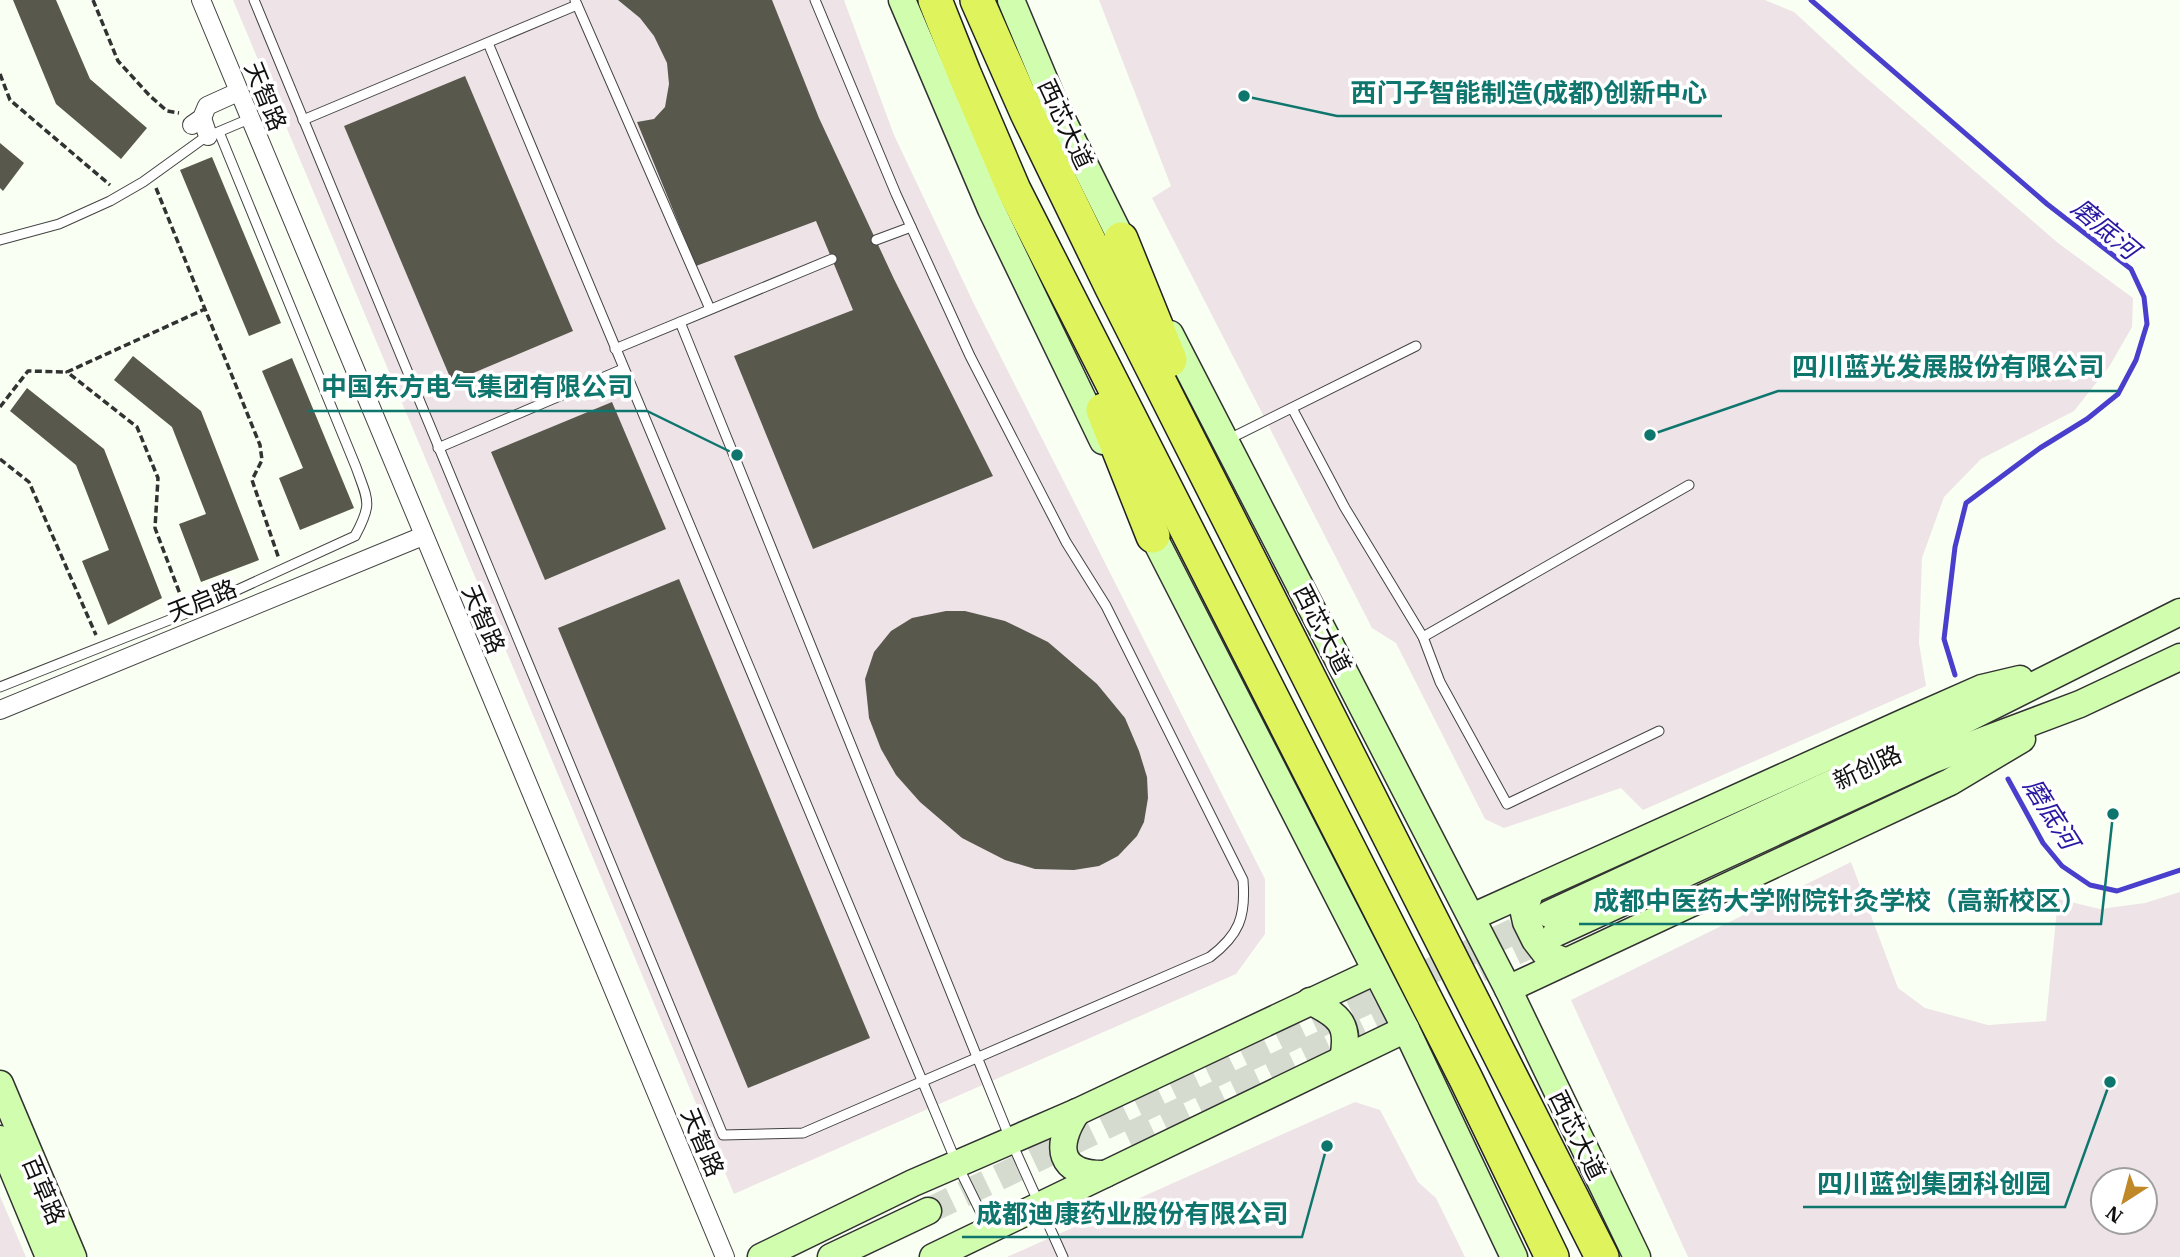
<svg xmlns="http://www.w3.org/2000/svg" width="2180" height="1257" viewBox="0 0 2180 1257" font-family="'IBM Plex Serif','Noto Sans SC',serif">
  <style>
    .industrial { fill: #eee4e8; fill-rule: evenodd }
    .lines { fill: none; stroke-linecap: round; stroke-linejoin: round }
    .stream { stroke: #4a3ecd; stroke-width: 5 }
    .building { fill: #58584c }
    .secondary-tunnel { stroke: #d6dbd0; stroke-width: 26; stroke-dasharray: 26 13; stroke-linecap: butt }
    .lane-casing { stroke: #434343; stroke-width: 11 }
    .street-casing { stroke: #434343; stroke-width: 20 }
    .secondary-casing { stroke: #323232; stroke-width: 29 }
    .highway-casing { stroke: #212121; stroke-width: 36 }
    .path { stroke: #323232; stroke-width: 3.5; stroke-dasharray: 7 3.5; stroke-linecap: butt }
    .lane { stroke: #fff; stroke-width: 9 }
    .street { stroke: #fff; stroke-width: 18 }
    .secondary { stroke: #d1feae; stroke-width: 26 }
    .highway { stroke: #dff35c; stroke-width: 33 }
    .labels { text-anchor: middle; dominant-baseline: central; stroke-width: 7; stroke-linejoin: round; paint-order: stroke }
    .street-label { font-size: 24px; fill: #101010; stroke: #fff }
    .water-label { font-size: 26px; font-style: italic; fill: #2818a2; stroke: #fff }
    .leader { fill: none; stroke: #0f766e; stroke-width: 2.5 }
    .callout-dot { fill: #0f766e; stroke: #fff; stroke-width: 2.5 }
    .callout-label { font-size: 26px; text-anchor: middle; font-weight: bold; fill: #0f766e; stroke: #fff; stroke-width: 7; stroke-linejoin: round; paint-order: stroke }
  </style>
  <rect width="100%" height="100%" fill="#f9fff2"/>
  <g class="industrial">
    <polygon points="233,0 844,0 894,135 974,304 1265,879 1265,934 1236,974 734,1194"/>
    <polygon points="1099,0 1765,0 1794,12 1857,70 2058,243 2133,298 2132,327 2109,367 2074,411 1981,459 1944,497 1922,558 1919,643 1926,686 1643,810 1621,788 1504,828 1485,819 1396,643 1372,628 1152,198 1171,186"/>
    <path d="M1851,862L1898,988L1925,1008L1988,1025L2046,1021L2058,899L2100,909L2145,903L2180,892V1257H1688L1571,1000ZM2103,1180H2145V1222H2103Z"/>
    <polygon points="1355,1102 1380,1110 1418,1182 1436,1198 1465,1257 1007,1257"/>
    <polygon points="0,1196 26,1257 0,1257"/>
  </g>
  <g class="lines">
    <g class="stream">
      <polyline points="1811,0 2047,204 2131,269 2144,297 2147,324 2136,360 2118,394 2087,419 2040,448 1966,503 1955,547 1944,639 1955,675"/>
      <polyline points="2008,779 2043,843 2062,866 2090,885 2117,891 2180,870"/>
    </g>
  </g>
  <g class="building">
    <polygon points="13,0 56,0 90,79 147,128 121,159 56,104"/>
    <polygon points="618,0 772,0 819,118 894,279 993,476 813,549 734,356 853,310 816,221 696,266 637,122 654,119 665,107 669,84 667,63 654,36 640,18"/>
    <polygon points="465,76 573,331 452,382 344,126"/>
    <polygon points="0,143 24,163 3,191 0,188"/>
    <polygon points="212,157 281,323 249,336 180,170"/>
    <polygon points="133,356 201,411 259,560 201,582 179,524 206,514 172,427 114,380"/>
    <polygon points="292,358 354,508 300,530 279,478 303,468 262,371"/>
    <polygon points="27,388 104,449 162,598 108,625 82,561 109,550 76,465 10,411"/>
    <polygon points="612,402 666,529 545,580 491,452"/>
    <polygon points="679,579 870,1038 748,1088 558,628"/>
    <polygon points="946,611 965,611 1005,621 1048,642 1097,684 1125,718 1139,751 1147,777 1148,798 1144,822 1137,836 1118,856 1099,866 1074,870 1035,869 1005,860 962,838 920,802 896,775 881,749 869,718 865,679 874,652 891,631 912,618"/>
  </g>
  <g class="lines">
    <g class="secondary-tunnel">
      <polyline points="1127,1136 1556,933"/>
      <polyline points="928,1211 1548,915"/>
    </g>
    <g class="lane-casing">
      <g id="lane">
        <path d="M254,0L723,1135L803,1133L1210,957C1239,935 1246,917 1243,880L1106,606L1066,542L970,356L896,194L815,0"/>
        <polyline points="575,0 710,309"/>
        <polyline points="488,43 957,1164 988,1227"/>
        <polyline points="303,120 577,5"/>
        <polyline points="0,240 59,224 110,201 143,182 204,138 249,119"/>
        <polyline points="876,240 911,227"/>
        <polyline points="680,322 1011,1141 1063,1257"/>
        <polyline points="615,349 832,259"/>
        <polyline points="1292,408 1345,508 1423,637 1440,682 1507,804 1659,731"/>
        <polyline points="1227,440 1416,346"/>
        <polyline points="438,448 623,369"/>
        <polyline points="1423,637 1689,485"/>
        <path d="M0,687L187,613L355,536C373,503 368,501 356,467L219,132"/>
      </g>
    </g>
    <g class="street-casing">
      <g id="street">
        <polyline points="201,0 725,1257"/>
        <polyline points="202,118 208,136"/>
        <polyline points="192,125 202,118 207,106 238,92"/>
        <polyline points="0,710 423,536"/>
      </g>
    </g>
    <g class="secondary-casing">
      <g id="secondary">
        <polyline points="902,0 991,209 1103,441"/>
        <polyline points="1011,0 1055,105 1130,256"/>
        <polyline points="1170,334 1508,989 1637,1257"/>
        <polyline points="1144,518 1406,1029 1514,1257"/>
        <polyline points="1530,892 1524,913 1526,922 1535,940 1545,953 1564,961"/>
        <polyline points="1549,914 1923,741 2180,612"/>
        <polyline points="1472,917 1907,721 1982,688 2020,679"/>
        <polyline points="1556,933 1934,759 2080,704 2180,657"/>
        <polyline points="1508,989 1950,782 2022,739"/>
        <path d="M1310,1001C1340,1016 1350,1024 1343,1059"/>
        <polyline points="0,1084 73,1257"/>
        <path d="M1077,1112C1054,1146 1058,1175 1105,1174"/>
        <polyline points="0,1139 49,1257"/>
        <polyline points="761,1257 913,1183 1077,1112 1376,971"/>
        <polyline points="831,1257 928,1211"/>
        <polyline points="933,1257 1406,1029"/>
      </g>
    </g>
    <g class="highway-casing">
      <g id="highway">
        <polyline points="935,0 964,73 1014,190 1466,1079 1552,1257"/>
        <polyline points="977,0 1027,113 1112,288 1602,1257"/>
        <polyline points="1121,239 1170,360"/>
        <polyline points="1103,410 1153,536"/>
      </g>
    </g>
    <g class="path">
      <polyline points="93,0 118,61 150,96 167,111 179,113"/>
      <polyline points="0,74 10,100 110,185"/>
      <polyline points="156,188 260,445 262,460 252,480 279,559"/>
      <polyline points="0,407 28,371 67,372"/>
      <polyline points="0,459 29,482 96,635"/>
      <polyline points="183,602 155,528 158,478 137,427 67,372 205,309"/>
    </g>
    <use href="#lane" class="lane"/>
    <use href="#street" class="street"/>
    <use href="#secondary" class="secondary"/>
    <use href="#highway" class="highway"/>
  </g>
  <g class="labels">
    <g class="street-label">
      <text transform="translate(266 96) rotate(68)">天智路</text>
      <text transform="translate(1066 124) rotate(65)">西芯大道</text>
      <text transform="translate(202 600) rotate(-22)">天启路</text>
      <text transform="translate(484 619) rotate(67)">天智路</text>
      <text transform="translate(1323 629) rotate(63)">西芯大道</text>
      <text transform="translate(1867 767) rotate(-25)">新创路</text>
      <text transform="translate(1578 1135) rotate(64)">西芯大道</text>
      <text transform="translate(703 1142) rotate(67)">天智路</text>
      <text transform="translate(44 1190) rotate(67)">百草路</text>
    </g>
    <g class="water-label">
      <text transform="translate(2106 228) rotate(40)">磨底河</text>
      <text transform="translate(2052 813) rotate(58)">磨底河</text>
    </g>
  </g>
  <path class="leader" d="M1244 96L1337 116H1722M1650 435L1778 391H2118M737 455L647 411H307M2113 814L2101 924H1579M2110 1082L2065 1207H1803M1327 1146L1302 1237H962"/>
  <g class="callout-dot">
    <circle cx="1244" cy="96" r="7"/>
    <circle cx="1650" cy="435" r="7"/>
    <circle cx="737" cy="455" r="7"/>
    <circle cx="2113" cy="814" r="7"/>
    <circle cx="2110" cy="1082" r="7"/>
    <circle cx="1327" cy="1146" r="7"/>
  </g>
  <g class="callout-label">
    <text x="1529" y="102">西门子智能制造(成都)创新中心</text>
    <text x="1948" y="376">四川蓝光发展股份有限公司</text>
    <text x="477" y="396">中国东方电气集团有限公司</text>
    <text x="1840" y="910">成都中医药大学附院针灸学校（高新校区）</text>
    <text x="1934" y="1193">四川蓝剑集团科创园</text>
    <text x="1132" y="1223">成都迪康药业股份有限公司</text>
  </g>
  <g transform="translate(2124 1201) rotate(216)"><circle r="33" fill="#ffffff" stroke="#9f9f9f" stroke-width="2"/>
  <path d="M0-5L12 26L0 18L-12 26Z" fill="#c08827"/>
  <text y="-10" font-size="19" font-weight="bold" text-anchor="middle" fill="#101010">N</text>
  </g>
</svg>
